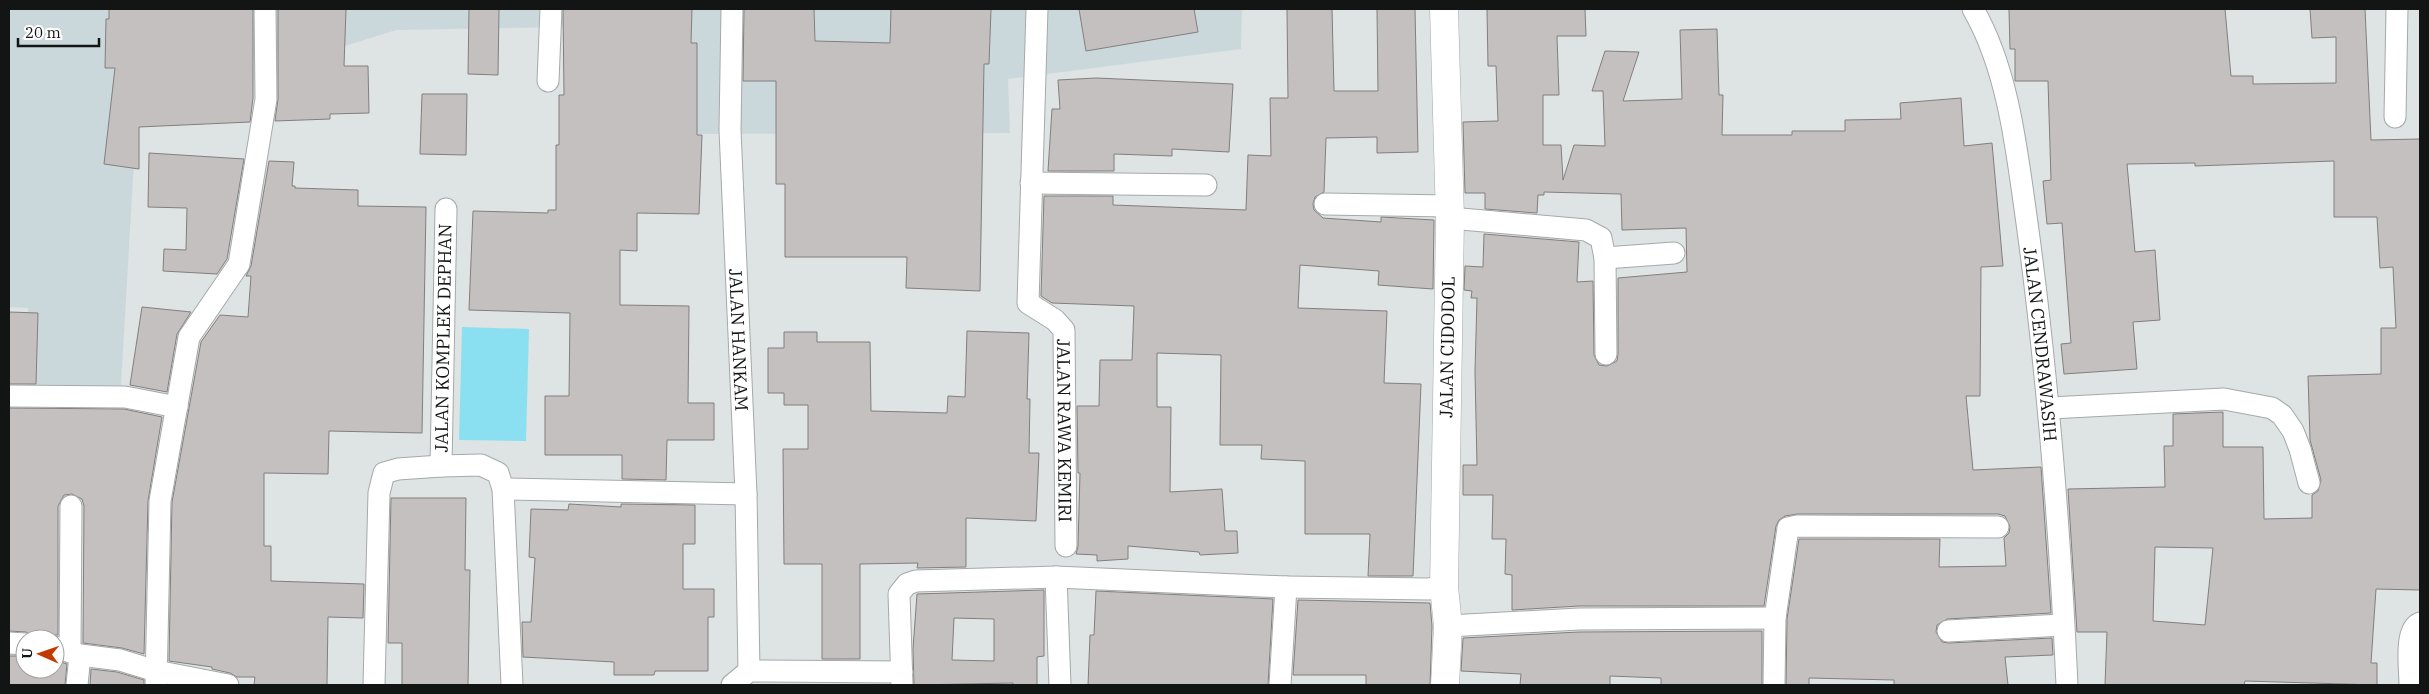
<svg xmlns="http://www.w3.org/2000/svg" width="2429" height="694" viewBox="0 0 2429 694" font-family="'IBM Plex Serif',serif">
  <style>
    .built { fill: #cbd8db }
    .green { fill: #8ae0f1 }
    .building { fill: #c4c0bf; stroke: #827f7d; fill-rule: evenodd }
    .lines { fill: none; stroke-linecap: round; stroke-linejoin: round }
    .street-casing { stroke: #a5a9aa; stroke-width: 23 }
    .secondary-casing { stroke: #a5a9aa; stroke-width: 29 }
    .street { stroke: #fff; stroke-width: 21 }
    .secondary { stroke: #fff; stroke-width: 28 }
    .labels { text-anchor: middle; dominant-baseline: central; stroke-width: 4; stroke-linejoin: round; paint-order: stroke }
    .street-label { font-size: 18px; fill: #131414; stroke: #fff }
  </style>
  <rect width="100%" height="100%" fill="#dee3e3"/>
  <polygon class="built" points="9,9 1242,9 1241,49 1008,79 1010,133 691,134 688,25 396,30 332,50 140,58 121,385 30,388 28,308 9,307"/>
  <polygon class="green" points="462,327 529,329 526,441 459,440"/>
  <g class="building">
    <polygon points="109,9 253,9 253,98 250,122 139,127 139,169 104,164 115,68 105,68 106,19 109,19"/>
    <polygon points="278,9 346,9 344,66 368,66 369,113 330,114 330,119 275,121 278,99"/>
    <polygon points="469,9 499,9 498,75 468,74"/>
    <polygon points="563,9 692,9 691,43 697,43 697,135 702,135 699,214 637,213 637,251 620,250 620,305 689,306 688,403 714,403 714,440 667,440 666,480 622,479 622,455 545,455 545,396 569,396 570,313 469,310 473,211 548,213 548,210 556,210 556,145 559,145 559,95 564,95"/>
    <polygon points="744,9 814,9 815,41 890,43 891,9 991,9 989,64 984,64 980,291 906,288 907,257 785,257 785,184 776,184 776,81 743,81"/>
    <polygon points="1079,9 1194,9 1198,32 1086,51"/>
    <polygon points="1287,9 1332,9 1334,91 1378,91 1377,9 1415,9 1418,152 1377,153 1377,137 1326,138 1324,192 1315,197 1313,204 1314,210 1323,218 1381,222 1381,217 1434,220 1433,289 1378,285 1379,271 1300,265 1298,308 1387,311 1384,383 1421,384 1413,576 1368,576 1370,534 1305,534 1305,461 1261,459 1262,445 1220,445 1221,355 1157,353 1157,407 1171,407 1170,492 1222,489 1225,531 1237,531 1238,553 1200,555 1199,552 1128,546 1128,559 1097,561 1097,555 1076,554 1078,546 1080,473 1078,473 1077,406 1099,406 1100,360 1132,360 1134,306 1052,303 1041,296 1044,196 1113,196 1113,205 1246,210 1248,155 1271,156 1270,98 1288,98"/>
    <polygon points="1487,9 1585,9 1586,36 1557,36 1559,95 1543,95 1543,145 1561,145 1563,180 1574,145 1605,146 1603,91 1592,91 1605,51 1639,52 1623,101 1682,99 1680,30 1717,29 1719,95 1723,95 1722,135 1792,135 1792,131 1845,131 1845,120 1901,119 1900,103 1961,98 1964,146 1992,143 2003,266 1981,267 1980,396 1966,396 1973,470 2041,467 2051,613 1947,619 1937,625 1936,632 1942,642 1949,643 2052,638 2053,655 2005,657 2008,685 1894,685 1894,680 1809,678 1809,685 1786,685 1787,619 1799,539 1940,539 1939,567 2006,566 2004,538 2009,533 2010,527 2005,516 1998,514 1797,514 1785,516 1779,520 1776,526 1764,606 1579,606 1512,610 1512,575 1505,574 1506,539 1492,539 1493,495 1463,495 1463,465 1477,465 1475,372 1477,298 1471,298 1472,291 1464,290 1465,266 1483,267 1484,234 1579,242 1577,282 1593,281 1594,355 1599,365 1607,366 1617,361 1618,354 1618,278 1687,272 1686,228 1622,230 1621,194 1544,192 1544,195 1538,195 1537,213 1485,209 1485,193 1465,193 1463,122 1498,121 1496,66 1488,66"/>
    <path d="M2009,9H2225L2231,76H2253V84L2336,83V37L2312,38L2310,9H2365L2371,140L2420,139V590L2376,589L2371,663H2377V685L2245,681L2244,685H2105L2107,632H2077L2068,489L2165,487L2164,446H2173V414L2223,412V447H2263L2264,519L2312,518V495L2318,491L2321,480L2310,440L2308,376L2381,374V328H2396L2393,267L2380,268L2377,217H2334V161L2195,166V163L2127,164L2135,252L2155,250L2160,320L2133,322L2137,369L2064,374L2061,344L2071,343L2062,223L2047,224L2043,181L2051,180L2048,81H2015V49H2010ZM2155,547L2213,548L2205,625L2153,621Z"/>
    <polygon points="1096,78 1233,84 1229,152 1172,149 1172,156 1114,154 1114,171 1048,171 1052,109 1060,109 1058,80"/>
    <polygon points="422,94 467,94 466,155 420,154"/>
    <polygon points="149,153 244,159 227,259 217,274 163,271 164,249 186,250 187,208 148,207"/>
    <polygon points="269,161 294,162 292,186 295,186 295,188 358,190 358,206 426,207 422,433 329,431 328,474 264,473 264,546 271,546 271,581 364,584 363,618 328,617 327,685 254,685 255,677 237,677 230,673 212,669 212,667 169,661 172,502 201,342 220,315 248,317 251,276 246,276 251,266"/>
    <polygon points="142,307 191,312 177,334 167,392 130,385"/>
    <polygon points="9,312 38,313 36,384 9,384"/>
    <polygon points="967,331 1029,333 1027,399 1030,399 1029,453 1039,453 1036,521 966,518 966,567 917,568 918,563 860,564 860,659 822,659 822,564 784,564 783,449 808,449 808,405 784,405 784,393 768,393 768,348 784,348 784,332 817,332 817,342 870,342 871,411 947,413 948,396 965,397"/>
    <polygon points="9,408 124,409 162,417 148,501 144,654 122,648 83,643 84,506 82,499 72,494 64,495 58,506 58,635 52,635 46,639 36,639 26,632 9,631"/>
    <polygon points="391,498 466,498 465,570 470,570 468,685 402,685 402,643 388,643"/>
    <polygon points="569,504 621,507 621,504 695,505 695,544 683,544 683,589 714,589 714,617 708,617 708,671 655,671 654,675 614,675 614,662 523,657 522,622 531,622 535,558 529,557 531,509 568,510"/>
    <path d="M1044,590V656L1037,657V685H1013V683L914,685L913,649L917,594ZM954,618L994,619V661L952,660Z"/>
    <polygon points="1096,591 1273,599 1268,685 1088,685 1090,635 1094,635"/>
    <polygon points="1298,600 1430,603 1432,626 1430,685 1366,685 1366,675 1293,675"/>
    <polygon points="1762,631 1762,685 1661,685 1661,678 1610,676 1610,685 1520,685 1521,674 1461,671 1463,638 1579,632"/>
    <polygon points="9,656 25,656 25,669 55,669 55,660 67,664 65,685 9,685"/>
    <polygon points="91,669 117,672 144,680 144,685 90,685"/>
  </g>
  <g class="lines">
    <g class="street-casing">
      <g id="street">
        <path id="s1" d="M732,9L730,130L746,494L749,671"/>
        <path id="s2" d="M1037,9L1028,303L1055,320L1064,330L1066,546"/>
        <path id="s3" d="M1973,9C2009,71 2017,153 2027,223C2048,377 2060,531 2067,685"/>
        <polyline points="548,81 551,9"/>
        <polyline points="2395,117 2397,9"/>
        <polyline points="1031,183 1206,185"/>
        <polyline points="1325,204 1449,206"/>
        <polyline points="446,209 441,466 481,465 498,473 503,489 512,685"/>
        <polyline points="1450,218 1586,230 1601,238 1605,258 1674,253"/>
        <polyline points="1605,258 1606,354"/>
        <polyline points="9,396 125,397 177,407"/>
        <polyline points="2050,408 2224,399 2272,408 2282,415 2293,431 2300,449 2309,483"/>
        <polyline points="503,489 746,494"/>
        <polyline points="1056,577 1060,685"/>
        <polyline points="1286,587 1428,589 1444,587"/>
        <polyline points="1448,626 1579,619 1775,618"/>
        <polyline points="1948,631 2063,625"/>
        <polyline points="9,643 25,644"/>
        <polyline points="55,647 80,655 120,660 156,671 228,685"/>
        <polyline points="70,651 71,506"/>
        <polyline points="77,685 80,655"/>
        <polyline points="156,685 160,501 189,337 239,264 266,99 265,9"/>
        <polyline points="374,685 379,493 384,473 398,469 441,466"/>
        <polyline points="732,685 749,671 902,672"/>
        <polyline points="902,685 899,594 907,584 916,581 1056,577 1286,587 1280,685"/>
        <polyline points="1774,685 1775,618 1788,528 1797,526 1998,527"/>
        <path d="M2410,685C2410,669 2404,629 2420,623"/>
      </g>
    </g>
    <g class="secondary-casing">
      <polyline id="secondary" points="1444,9 1450,218 1444,587 1448,626 1445,685"/>
    </g>
    <use href="#street" class="street"/>
    <use href="#secondary" class="secondary"/>
  </g>
  <g class="labels">
    <g class="street-label">
      <text transform="translate(443 338) rotate(-89)">JALAN KOMPLEK DEPHAN</text>
      <text stroke="none"><textPath href="#s1" startOffset="331">JALAN HANKAM</textPath></text>
      <text stroke="none"><textPath href="#s3" startOffset="344">JALAN CENDRAWASIH</textPath></text>
      <text transform="translate(1447 347) rotate(-89)">JALAN CIDODOL</text>
      <text stroke="none"><textPath href="#s2" startOffset="440">JALAN RAWA KEMIRI</textPath></text>
    </g>
  </g>
  <rect width="2429" height="694" fill="none" stroke="#131414" stroke-width="20"/>
  <g transform="translate(40 654) rotate(272)"><circle r="24" fill="#ffffff" stroke="#a1a1a1"/>
  <path d="M0-4L9 19L0 12L-9 19Z" fill="#c23a01"/>
  <text y="-8" font-size="14" font-weight="bold" text-anchor="middle" fill="#131414">U</text>
  </g>
  <path d="M18 38v8h81v-8" fill="none" stroke="#131414" stroke-width="2.5"/>
  <text x="25" y="38" font-size="15" fill="#131414" stroke="#ffffff" stroke-width="4" paint-order="stroke">20 m</text>
</svg>
